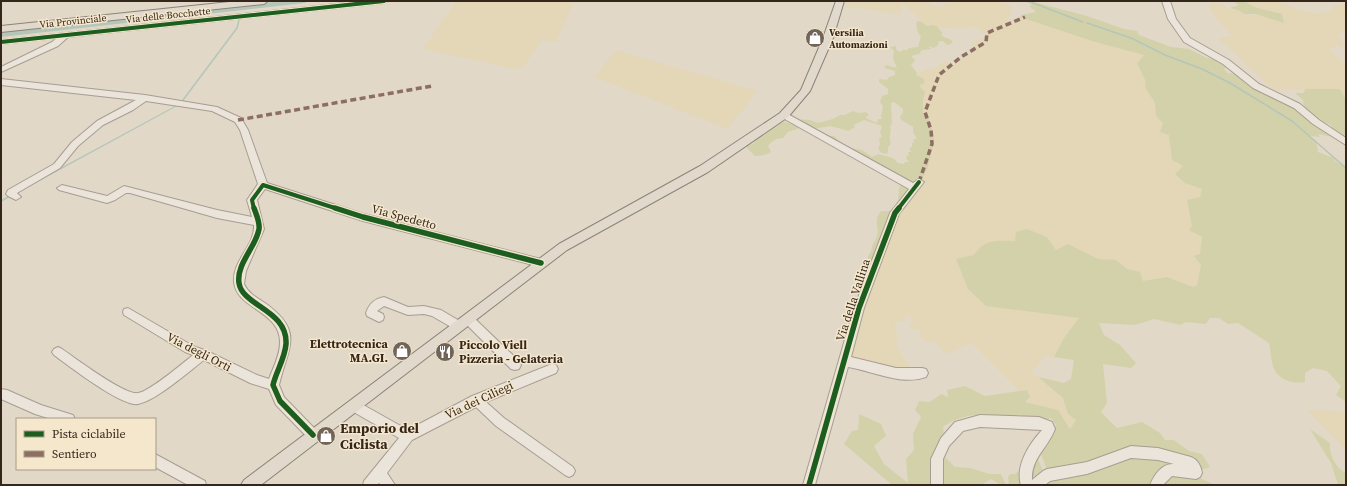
<svg xmlns="http://www.w3.org/2000/svg" width="1347" height="486" viewBox="0 0 1347 486" font-family="'Source Serif 4',serif">
  <style>
    .farmland { fill: #e3d7b8 }
    .green { fill: #d3d1aa; fill-rule: evenodd }
    .water { fill: #b4c6ba }
    .lines { fill: none; stroke-linecap: round; stroke-linejoin: round }
    .stream { stroke: #b4c6ba; stroke-width: 1.5 }
    .river { fill: #b4c6ba; fill-rule: evenodd }
    .minor-casing { stroke: #a79d92; stroke-width: 2 }
    .major-casing { stroke: #8c8379; stroke-width: 2 }
    .minor { fill: #eae4da; fill-rule: evenodd }
    .major { fill: #e1d9cb; fill-rule: evenodd }
    .quiet { stroke: #8d6e63; stroke-width: 3.5; stroke-dasharray: 6 3.5; stroke-linecap: butt }
    .cycleway-far1-casing { stroke: #f5e7cc; stroke-width: 6 }
    .cycleway-casing { stroke: #f5e7cc; stroke-width: 8 }
    .cycleway-far1 { stroke: #1b5e20; stroke-width: 4 }
    .cycleway { stroke: #1b5e20; stroke-width: 5.5 }
    .labels { text-anchor: middle; dominant-baseline: central; stroke-width: 3; stroke-linejoin: round; paint-order: stroke }
    .far-street-label { font-size: 10px; fill: #34261b; stroke: #f5e7cc }
    .far-poi-label { font-size: 10px; font-weight: bold; fill: #34261b; stroke: #f5e7cc; text-anchor: start }
    .street-label { font-size: 12px; fill: #34261b; stroke: #f5e7cc }
    .poi-label { font-size: 12px; font-weight: bold; fill: #34261b; stroke: #f5e7cc; text-anchor: end }
    .near-poi-label { font-size: 14px; font-weight: bold; fill: #34261b; stroke: #f5e7cc; text-anchor: start }
  </style>
  <rect width="100%" height="100%" fill="#e2d8c8"/>
  <g class="farmland">
    <polygon points="456,1 574,1 556,42 542,40 524,66 516,69 423,49"/>
    <polygon points="843,1 920,1 928,2 934,6 946,7 944,4 953,3 952,1 1000,1 1012,7 1010,10 1011,16 1007,20 1008,22 1020,17 1095,42 1145,55 1137,63 1146,82 1145,87 1155,103 1157,116 1163,123 1169,135 1172,159 1183,166 1185,183 1202,189 1200,197 1187,201 1192,226 1202,237 1201,265 1197,285 1193,287 1167,277 1143,281 1140,272 1127,269 1116,260 1098,259 1068,244 1056,250 1047,237 1015,241 993,241 1066,315 1080,318 1064,338 1053,359 1046,354 1032,373 1038,377 1063,398 1068,414 1076,420 1070,429 1057,410 1028,403 1030,397 1027,390 1019,391 971,343 946,354 936,342 926,342 919,335 921,332 920,329 915,329 914,331 910,327 910,324 913,323 910,315 907,314 904,321 898,321 895,323 895,329 899,337 896,340 898,348 912,371 846,360 861,308 896,214 918,186 927,170 934,143 934,135 927,114 923,114 924,97 920,87 921,84 919,77 915,75 925,69 933,69 944,62 949,62 954,65 973,51 970,48 972,46 974,41 982,39 986,35 975,27 943,28 933,25 927,26 901,2 901,15 842,6"/>
    <polygon points="1248,1 1277,1 1304,11 1321,14 1331,10 1335,5 1346,4 1346,30 1338,35 1345,46 1337,46 1334,48 1329,48 1339,59 1346,63 1346,100 1340,89 1273,90 1218,38 1232,36 1216,19 1208,5 1213,2 1222,4 1231,10 1238,10 1248,15 1256,14 1271,19 1277,13 1254,7 1247,3"/>
    <polygon points="616,50 758,91 727,129 594,77"/>
    <polygon points="1307,410 1337,411 1346,413 1346,450"/>
  </g>
  <g class="green">
    <path d="M1023,1H1030L1087,16L1124,29L1137,31L1139,35L1171,47L1189,49L1207,58L1217,59L1223,63L1226,67L1224,69L1227,73L1237,74L1261,85L1270,95L1298,108L1318,128L1333,135V137L1318,134L1320,137L1310,136L1316,141L1318,152L1334,158L1335,161L1346,167V402L1336,395L1341,386L1327,371L1313,368L1305,373V382C1294,384 1280,381 1274,369C1271,362 1271,351 1269,343L1238,323L1228,324L1219,318H1210L1206,324L1185,322L1181,325L1154,319L1135,325L1099,323L1104,335L1120,345L1136,363L1131,368L1103,364L1107,403L1101,412L1117,428L1142,422L1160,433L1165,440H1174L1189,451L1202,454L1210,467L1199,471L1200,478L1215,485H1039L1037,477L1022,485H1009L1008,476L1011,474H1015L1019,471L1024,472L1035,456L1038,459L1043,471L1047,470L1040,452L1056,425L1051,418L1043,421L1022,419V415L990,418C980,410 951,419 943,427L944,434L935,452L947,459L955,467L970,468L990,474H1001L1006,485H1001L991,479L981,485H892L844,444L852,431L858,430L859,414L881,424L886,436L874,446L884,464L908,483L906,459L914,450L913,434L921,417L915,410L919,401L930,402L941,394L948,397L947,390L965,386L985,396L1027,390L1030,397L1025,402L1058,410L1070,429L1076,420L1068,414L1063,398L1038,377L1064,383L1071,379L1074,360L1054,357L1064,338L1079,318L986,306L968,289L956,259L974,255C985,238 997,241 1015,241L1016,232L1027,229L1047,237L1056,250L1068,244L1098,259L1116,260L1127,269L1140,272L1143,281L1167,277L1193,287L1197,285L1201,265L1194,256L1200,254L1202,237L1189,230L1192,226L1187,200L1200,197L1202,189L1185,183L1175,174L1183,166L1172,160L1169,135L1160,132L1163,123L1156,116L1155,103L1145,87L1146,82L1137,63L1144,55L1095,42L1020,17L1021,15L1036,12L1030,7L1031,4Z"/>
    <polygon points="1233,1 1248,1 1247,3 1254,7 1282,14 1284,23 1256,14 1244,14 1238,10 1229,8 1239,5"/>
    <path d="M918,21L922,22L927,26L933,25L939,27L938,28L943,33L941,34C944,39 949,37 953,42L951,44L947,45L943,41H939L938,45L934,48L929,46L931,49L922,50L919,54L911,56L915,60L911,65L917,73L916,75L924,79V84H921L920,87L925,92L923,100V113L927,114L934,135V143L927,170L918,186L896,214L878,260H868V256C872,252 871,249 873,244C881,232 876,232 877,219C877,217 880,213 881,211H889L894,208L898,202L899,188L902,183L800,128L788,132L783,138C777,138 771,141 768,146L771,152C767,155 760,156 755,156L746,147L747,145L753,144C756,139 760,137 762,133L769,131V129L774,125L777,126C782,121 785,121 791,124L795,119L810,120L818,123L833,119L840,115H845L853,111L858,113L866,112L869,115L866,117V118L877,123L878,119H882L881,116L883,106L880,102L882,96L888,94V89L879,82V79L887,80L889,77L895,75V71L884,68L886,65L897,68L893,58L894,51L890,47L896,46V49L900,52L903,50H907L909,48L918,47L921,36C917,33 917,28 916,23ZM894,102L903,109V112L900,117L901,120L913,127V133L917,138L913,140L914,143H912V147L909,148L911,152H908L909,156L907,155L906,158L909,162H905L904,164L898,163L893,158L878,154L872,157L862,150L846,147L834,136H831L813,129L830,126L849,131L851,129L855,128L854,125L864,120L882,126L880,132L882,137L879,138L880,145L878,148L880,152L887,154L888,152V147L891,144C888,137 892,132 890,126L892,124L891,103Z"/>
    <polygon points="1305,89 1340,89 1346,100 1346,140 1333,132 1331,125 1317,120 1304,108 1303,100 1295,93 1304,93"/>
    <path d="M1310,429L1330,443C1329,454 1335,468 1346,473V485H1338L1331,463Z"/>
  </g>
  <polygon class="water" points="183,100 179,105 1,202 1,200 175,106"/>
  <g class="lines">
    <g class="stream">
      <polyline points="1028,1 1083,22"/>
      <polyline points="1087,23 1131,38 1165,55 1202,69 1230,83 1292,121 1346,168"/>
      <polyline points="183,100 237,28 239,20"/>
    </g>
    <polygon class="river" points="283,1 309,1 305,3 1,37 1,31"/>
    <g class="minor-casing">
      <g id="minor">
        <polygon points="364,1 388,1 384,3 68,37 58,46 1,72 1,67 52,42 57,38 1,44 1,40"/>
        <polygon points="1162,1 1170,1 1176,19 1190,38 1229,60 1259,84 1300,104 1319,120 1346,138 1346,145 1313,124 1294,108 1253,88 1223,64 1184,42 1168,19"/>
        <path d="M1,79L145,95L217,107L241,118L248,130L267,183L364,214L541,259L545,260L546,263L545,266L541,267L363,221L265,189L257,200L264,229L246,271L244,284C248,293 257,298 265,303C305,332 288,346 279,385L284,397L317,431L319,435L317,439L313,441L309,439L276,405L269,389L250,383L204,360C188,372 157,400 138,404C122,407 69,366 54,355L52,352L54,349L58,347L62,349C74,357 125,396 138,393C149,392 183,363 193,355L185,352L124,315L123,312L124,309L128,308L193,346L207,351L257,375L269,379C273,368 280,355 280,343C281,311 236,309 234,282C232,261 255,246 254,225L217,218L130,193H126L115,200L107,203L59,190L57,188L62,185L107,196L124,186L217,210L252,217L247,200L258,184L240,130L235,122L212,111L146,101L133,110L103,125L78,146L60,168L17,193L21,197L16,200L8,196L6,194L8,190L54,164L72,142L97,121L136,100L1,85Z"/>
        <path d="M784,112L913,183L919,179L924,182L899,214L864,308L851,357L896,368H922L926,369L928,373L926,377C901,386 873,371 848,367L815,485H803L854,308L890,213L909,189L781,117L780,115L781,113Z"/>
        <path d="M384,297L408,307L424,306L441,310L458,320L463,326L462,329L458,331L432,316L424,314L408,315L384,306L377,311L383,314L384,317L383,320L379,322L367,316L366,313C369,304 374,299 384,297Z"/>
        <polygon points="468,314 472,316 519,361 521,365 519,369 515,370 511,369 464,322 463,319 464,316"/>
        <polygon points="552,364 556,365 558,369 556,373 486,402 504,418 573,467 575,471 573,475 569,477 565,475 496,426 476,407 412,440 387,473 395,485 381,485 379,483 377,485 363,485 364,481 399,438 350,410 348,406 350,402 354,401 358,402 408,430 472,396"/>
        <polygon points="1,389 7,390 41,405 73,415 75,419 51,419 35,414 1,399"/>
        <path d="M980,415L1039,417L1052,422L1055,429C1048,448 1031,458 1032,480L1043,471L1047,469L1087,462L1131,446L1158,448L1191,457C1198,460 1201,466 1202,473L1200,477L1196,479L1172,476L1163,485H1150C1154,475 1162,463 1174,464L1158,460L1131,458L1087,474L1050,481L1045,485H1021C1015,466 1029,444 1042,430L980,427L963,431L949,446L943,459V485H931V459L941,438L955,422Z"/>
        <polygon points="155,454 205,481 206,485 188,485 155,467"/>
      </g>
    </g>
    <g class="major-casing">
      <g id="major">
        <polygon points="239,1 268,1 264,4 1,32 1,26"/>
        <polygon points="836,1 844,1 833,38 810,91 788,117 708,172 567,250 261,485 241,485 244,480 559,244 700,166 780,113 801,90 823,38"/>
      </g>
    </g>
    <use href="#minor" class="minor"/>
    <use href="#major" class="major"/>
    <g class="quiet">
      <polyline points="238,120 432,86"/>
      <polyline points="919,182 932,144 931,130 925,112 939,75 961,57 986,42 987,33 1025,17"/>
    </g>
    <g class="cycleway-far1-casing">
      <g id="cycleway-far1">
        <polyline points="1,42 384,1"/>
        <polyline points="254,209 252,200 263,185 338,209"/>
        <polyline points="898,209 919,182"/>
      </g>
    </g>
    <g class="cycleway-casing">
      <g id="cycleway">
        <path d="M254,208C256,214 260,222 259,229C256,247 236,264 239,283C242,306 288,310 286,344C285,358 276,372 273,385L280,401L313,435"/>
        <polyline points="335,208 363,217 541,263"/>
        <polyline points="809,485 859,308 895,213 899,208"/>
      </g>
    </g>
    <use href="#cycleway-far1" class="cycleway-far1"/>
    <use href="#cycleway" class="cycleway"/>
  </g>
  <defs>
    <g id="shop-disc" transform="scale(1)"><circle r="9.5" fill="#716458" stroke="#f5e7cc"/><path d="M-5-2.5h2.3a2.7 3.5 0 0 1 5.4 0H5L5.5 6h-11ZM-1.5-2.5h3a1.5 2.3 0 0 0-3 0Z" fill="#fff"/></g>
    <g id="restaurant-disc" transform="scale(1)"><circle r="9.5" fill="#716458" stroke="#f5e7cc"/><path d="M-5-6h1v4h1v-4h1v4h1v-4h1v5L-1.5 .5V6h-2V.5L-5-1ZM5-6V6H3V1.5H1.5Q1.5-4 5-6Z" fill="#fff"/></g>
  </defs>
  <g fill-rule="evenodd">
    <use href="#shop-disc" x="815" y="38"/>
    <use href="#shop-disc" x="402" y="351"/>
    <use href="#restaurant-disc" x="445" y="352"/>
    <use href="#shop-disc" x="326" y="436"/>
  </g>
  <g class="labels">
    <g class="far-street-label">
      <text transform="translate(168 15) rotate(-6)">Via delle Bocchette</text>
      <text transform="translate(73 21) rotate(-6)">Via Provinciale</text>
    </g>
    <g class="far-poi-label">
      <text x="829" y="32">Versilia<tspan x="829" dy="12">Automazioni</tspan></text>
    </g>
    <g class="street-label">
      <text transform="translate(404 217) rotate(15)">Via Spedetto</text>
      <text transform="translate(853 300) rotate(-72)">Via della Vallina</text>
      <text transform="translate(199 352) rotate(27)">Via degli Orti</text>
      <text transform="translate(479 400) rotate(-25)">Via dei Ciliegi</text>
    </g>
    <g class="poi-label">
      <text x="388" y="344">Elettrotecnica<tspan x="388" dy="14">MA.GI.</tspan></text>
      <text x="459" y="345" text-anchor="start">Piccolo Viell<tspan x="459" dy="14">Pizzeria - Gelateria</tspan></text>
    </g>
    <g class="near-poi-label">
      <text x="340" y="428">Emporio del<tspan x="340" dy="16">Ciclista</tspan></text>
    </g>
  </g>
  <rect width="1347" height="486" fill="none" stroke="#34261b" stroke-width="4"/>
  <rect x="16" y="418" width="140" height="52" fill="#f5e7cc" stroke="#a89a85"/>
  <rect x="24" y="431" width="20" height="6" fill="#1b5e20" stroke="#a89a85"/>
  <text x="52" y="438" font-size="12" fill="#34261b">Pista ciclabile</text>
  <rect x="24" y="451" width="20" height="6" fill="#8d6e63" stroke="#a89a85"/>
  <text x="52" y="458" font-size="12" fill="#34261b">Sentiero</text>
</svg>
